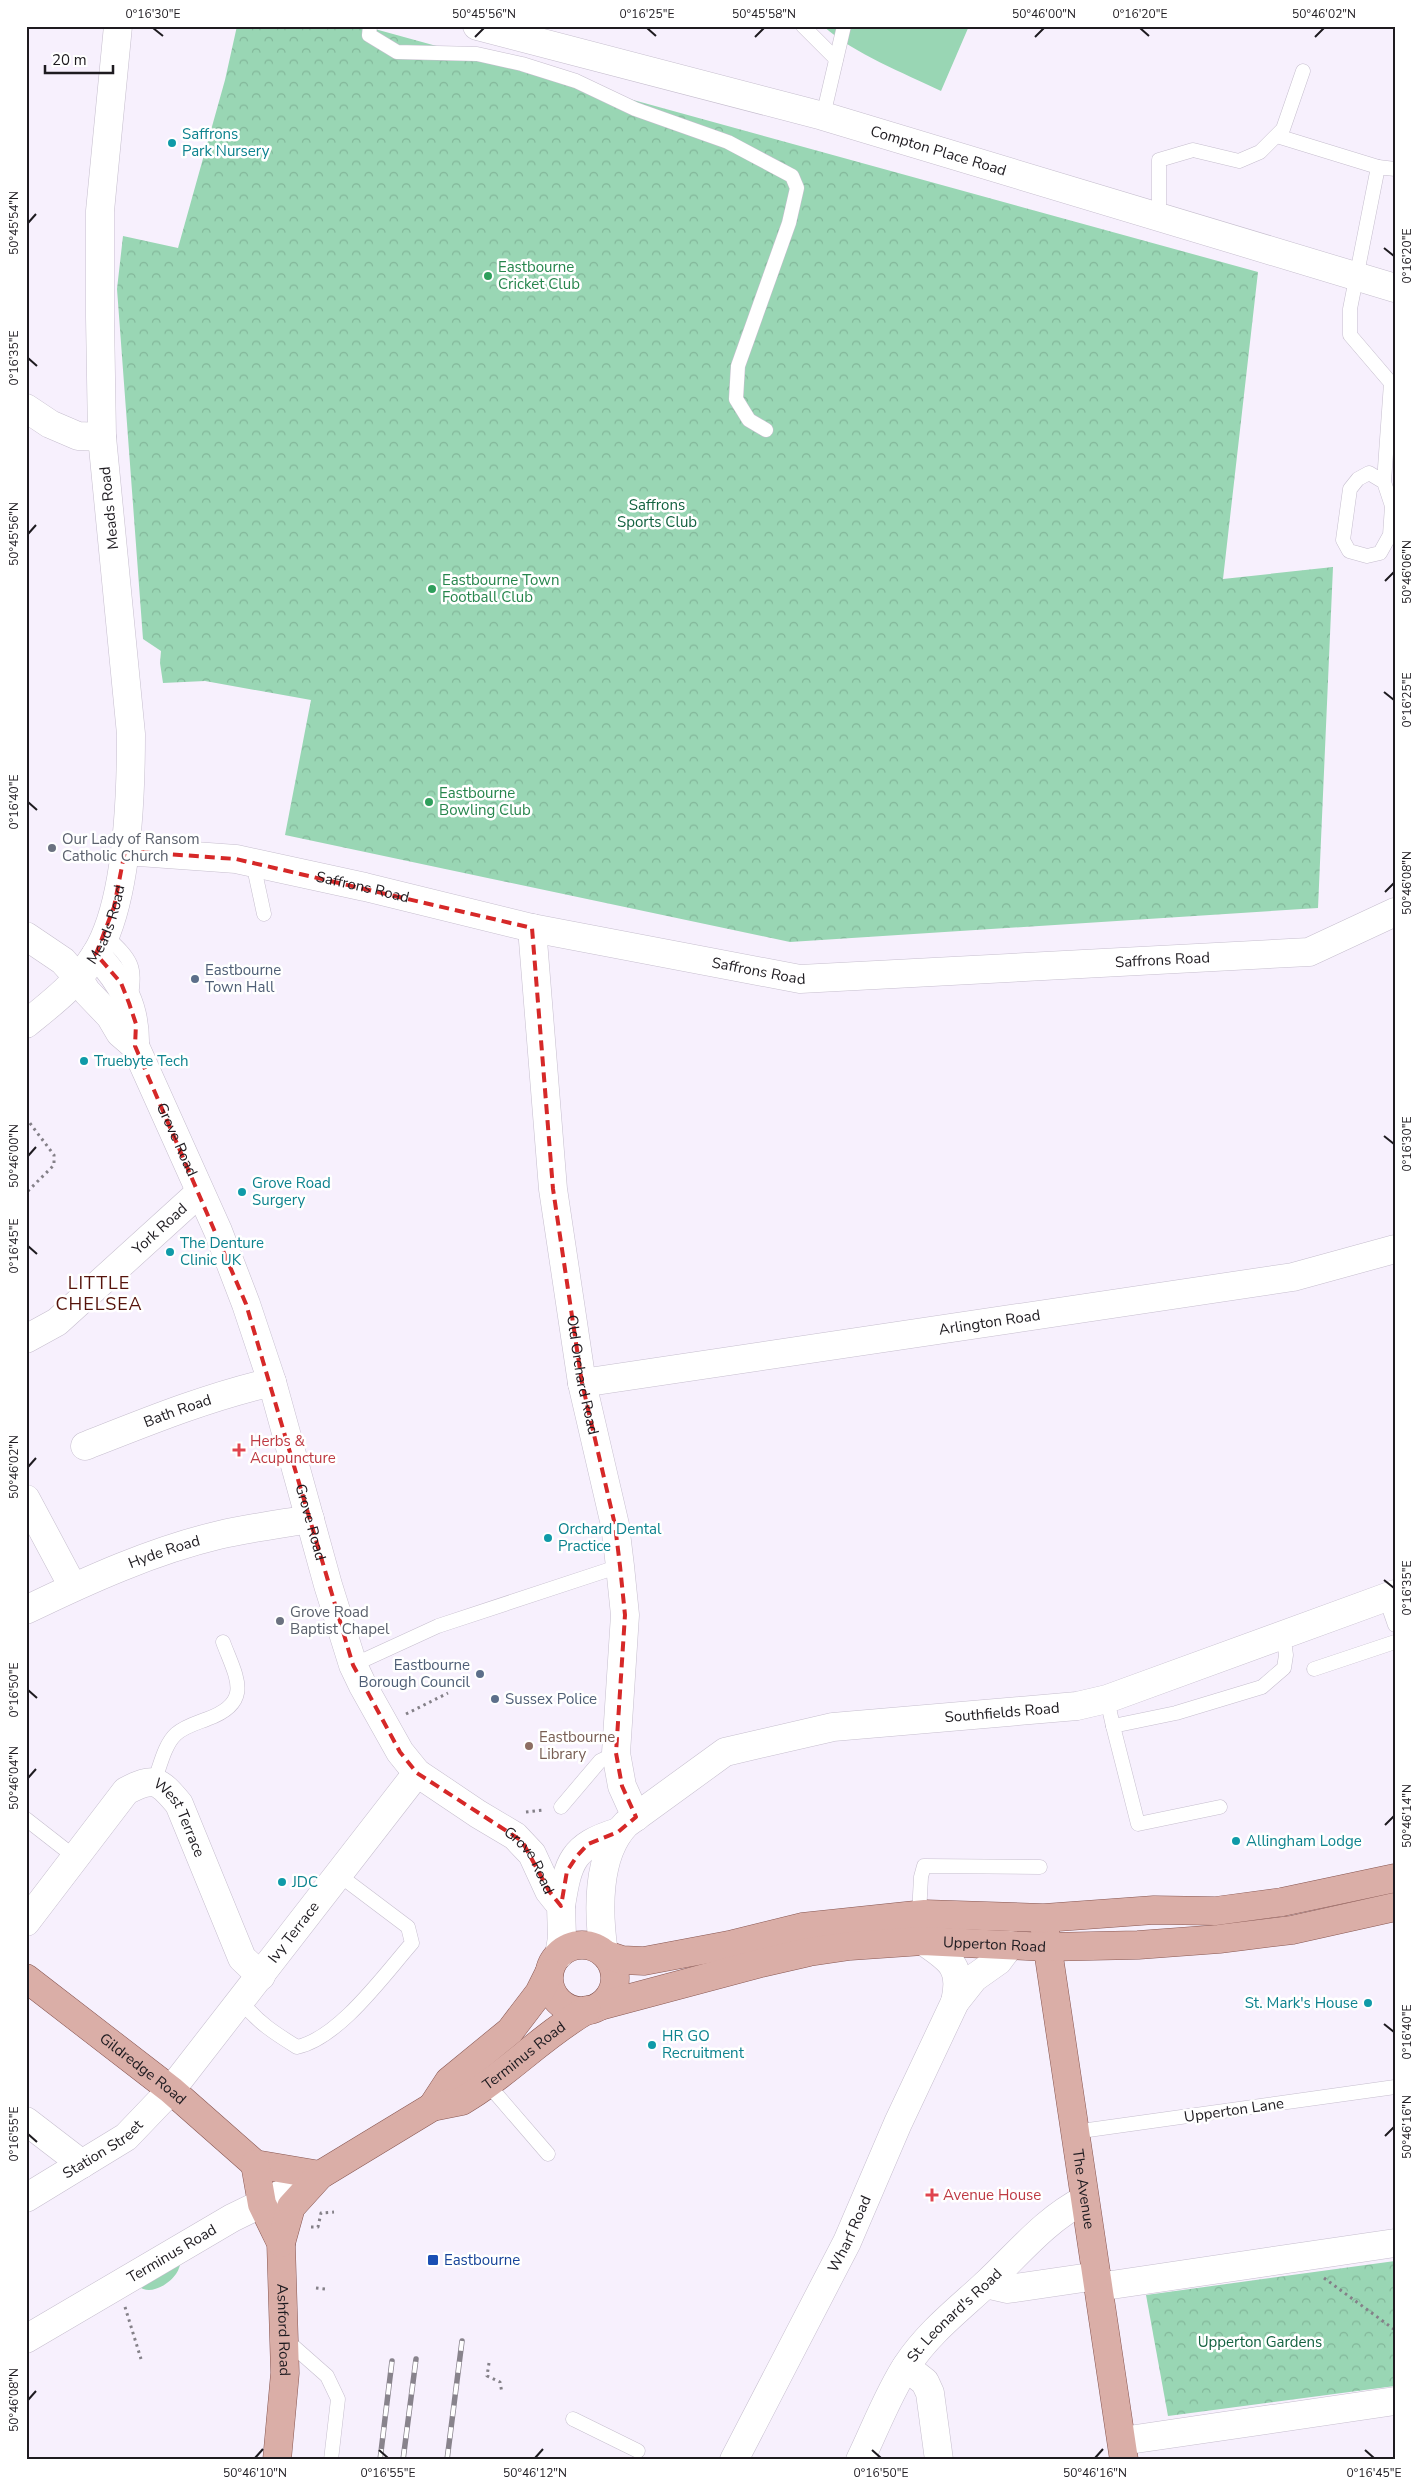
<svg xmlns="http://www.w3.org/2000/svg" width="1421" height="2486" viewBox="0 0 1421 2486" font-family="'Nunito Sans',sans-serif">
  <style>
    .grass { fill: #99d6b4 }
    .park { fill: url(#park-crowns) }
    .lines { fill: none; stroke-linecap: round; stroke-linejoin: round }
    .lane-casing { stroke: #c6bece; stroke-width: 15 }
    .street-casing { stroke: #c6bece; stroke-width: 29 }
    .secondary-casing { stroke: #c6bece; stroke-width: 29 }
    .primary-casing { stroke: #885752; stroke-width: 29 }
    .path { stroke: #848088; stroke-width: 3; stroke-dasharray: 2.5 4; stroke-linecap: butt }
    .lane { stroke: #fff; stroke-width: 14 }
    .street { stroke: #fff; stroke-width: 28 }
    .secondary { stroke: #fff; stroke-width: 28 }
    .primary { stroke: #daaea7; stroke-width: 28 }
    .rail-casing { stroke: #88838c; stroke-width: 5.5 }
    .rail { stroke: #fff; stroke-width: 4; stroke-dasharray: 11; stroke-linecap: butt }
    .marked { fill: none; stroke: #d62828; stroke-width: 4; stroke-dasharray: 10 6; stroke-linejoin: round }
    .ticks { fill: none; stroke: #1e1b20; stroke-width: 2 }
    .culture-dot { fill: #0f9aa8; stroke: #fff; stroke-width: 2 }
    .leisure-dot { fill: #2e9e5b; stroke: #fff; stroke-width: 2 }
    .worship-dot { fill: #6b7280; stroke: #fff; stroke-width: 2 }
    .service-dot { fill: #5c6f8a; stroke: #fff; stroke-width: 2 }
    .health-dot { fill: #e0444e; stroke: #fff; stroke-width: 2 }
    .education-dot { fill: #8d6e63; stroke: #fff; stroke-width: 2 }
    .transit-dot { fill: #1a4fb4; stroke: #fff; stroke-width: 2 }
    .labels { text-anchor: middle; dominant-baseline: central; stroke-width: 5; stroke-linejoin: round; paint-order: stroke }
    .culture-label { font-size: 15px; fill: #0d838f; stroke: #fff; text-anchor: start }
    .street-label { font-size: 15px; fill: #1e1b20; stroke: #fff }
    .leisure-label { font-size: 15px; fill: #27864d; stroke: #fff; text-anchor: start }
    .park-label { font-size: 15px; fill: #136240; stroke: #fff }
    .worship-label { font-size: 15px; fill: #5b616d; stroke: #fff; text-anchor: start }
    .service-label { font-size: 15px; fill: #4e5e75; stroke: #fff; text-anchor: start }
    .health-label { font-size: 15px; fill: #be3a42; stroke: #fff; text-anchor: start }
    .education-label { font-size: 15px; fill: #785e54; stroke: #fff; text-anchor: start }
    .transit-label { font-size: 15px; fill: #164399; stroke: #fff; text-anchor: start }
    .quarter-label { font-size: 18px; letter-spacing: 1px; fill: #56130b; stroke: #fff }
    .neatline { fill: none; stroke: #1e1b20; stroke-width: 2 }
    .ticks-label { font-size: 12px; text-anchor: middle; fill: #1e1b20 }
  </style>
  <defs>
    <pattern id="park-crowns" width="20" height="18" patternUnits="userSpaceOnUse" patternTransform="scale(1.25)"><rect width="20" height="18" fill="#99d6b4"/><path d="M2 6a3 3 0 1 1 6 0M12 15a3 3 0 1 1 6 0" fill="none" stroke="#83b79a"/></pattern>
  </defs>
  <rect width="100%" height="100%" fill="#f7f0fd"/>
  <g class="grass">
    <path d="M823,26H969L941,91C902,72 856,55 823,26Z"/>
    <path d="M182,2259C180,2264 179,2270 176,2274C168,2285 150,2296 138,2286Z"/>
  </g>
  <g class="park">
    <polygon points="237,26 364,26 1258,272 1223,579 1333,567 1318,908 790,942 285,835 311,700 205,681 163,683 160,663 161,651 143,639 117,289 123,236 178,248 225,80"/>
    <polygon points="1395,2261 1395,2386 1168,2416 1146,2295"/>
  </g>
  <g class="lines">
    <g class="lane-casing">
      <g id="lane">
        <polyline points="370,26 369,35 397,52 477,54 522,64 576,81 635,109 728,142 792,176 797,188 789,223 738,366 736,399 749,420 766,430"/>
        <polyline points="803,26 836,59"/>
        <polyline points="823,116 844,26"/>
        <polyline points="1277,136 1378,167"/>
        <polyline points="1159,217 1159,160 1193,150 1239,161 1260,152 1283,129 1303,71"/>
        <polyline points="1384,482 1369,473 1358,479 1350,489 1343,540 1349,551 1367,556 1380,553 1390,535 1392,506 1384,482 1391,383 1350,335 1350,309 1378,167 1395,169"/>
        <polyline points="253,863 264,914"/>
        <path d="M105,935C129,958 138,965 130,999"/>
        <polyline points="1385,1596 1395,1625"/>
        <polyline points="353,1665 438,1626 620,1566"/>
        <polyline points="1314,1669 1395,1642"/>
        <polyline points="1107,1699 1113,1726 1176,1713 1262,1687 1284,1668 1286,1655 1283,1634"/>
        <polyline points="1113,1726 1138,1824 1220,1807"/>
        <path d="M154,1782C160,1767 164,1745 176,1734C185,1726 197,1723 207,1719C254,1702 236,1677 223,1642"/>
        <polyline points="561,1807 600,1761 616,1753"/>
        <polyline points="26,1819 76,1858"/>
        <polyline points="919,1914 921,1877 924,1866 1040,1867"/>
        <path d="M242,2002C257,2022 276,2034 297,2047C339,2038 384,1975 412,1943L408,1927L339,1875"/>
        <polyline points="485,2081 548,2154"/>
        <polyline points="1074,2132 1395,2087"/>
        <polyline points="285,2339 327,2376 338,2399 331,2460"/>
        <polyline points="573,2419 638,2451"/>
      </g>
    </g>
    <g class="street-casing">
      <g id="street">
        <path id="s1" d="M477,26L823,116L1395,288"/>
        <polyline points="26,408 50,424 78,436 102,437"/>
        <path id="s2" d="M125,851L236,859L365,887L532,928L800,979L1309,952L1395,912"/>
        <path id="s3" d="M532,928L553,1189L582,1383L615,1525L620,1566L625,1615L616,1753L622,1786L636,1817"/>
        <polyline points="26,936 63,961 78,978"/>
        <path id="s4" d="M26,1339L57,1322L199,1193"/>
        <path id="s5" d="M582,1383L1293,1277L1395,1249"/>
        <path id="s6" d="M85,1446C146,1422 207,1397 272,1382"/>
        <polyline points="26,1499 73,1587"/>
        <path id="s7" d="M26,1610C88,1580 152,1551 219,1535C249,1528 280,1524 310,1519"/>
        <path d="M561,1906C568,1862 572,1846 618,1832"/>
        <path id="s8" d="M26,1922L126,1791C154,1776 159,1780 179,1804L242,1958L261,1976"/>
        <path d="M923,1941C951,1960 963,1967 955,2002"/>
        <path id="s9" d="M604,1953C598,1913 596,1855 626,1824L725,1752L833,1727L1077,1706L1107,1699L1395,1594"/>
        <polyline points="26,2121 82,2164"/>
        <path id="s10" d="M26,2198L126,2137L171,2090L417,1773"/>
        <polyline points="986,2284 1008,2289 1097,2276"/>
        <polyline points="1098,2287 1395,2243"/>
        <path id="s11" d="M26,2339L232,2218L320,2175"/>
        <polyline points="906,2367 925,2382 930,2393 939,2460"/>
        <polyline points="1122,2441 1395,2401"/>
        <path id="s12" d="M734,2460L847,2242L898,2123L955,2002L974,1978L998,1961L1010,1945"/>
        <path id="s13" d="M860,2460C875,2429 889,2392 907,2365C929,2332 958,2310 987,2283C1018,2254 1046,2219 1084,2200"/>
      </g>
    </g>
    <g class="secondary-casing">
      <g id="secondary">
        <path d="M96,954C122,983 136,1006 135,1046"/>
        <path id="s14" d="M78,978L87,992L110,1016L120,1033L135,1046L218,1231L246,1304L272,1382L328,1585L353,1665L363,1686L400,1752L417,1773L478,1814L515,1836L532,1854L549,1891L561,1906L562,1938L559,1955"/>
        <path id="s15" d="M26,1024C52,1003 78,983 96,954C128,902 131,794 131,734L102,437L100,317V211L118,26"/>
      </g>
    </g>
    <g class="primary-casing">
      <g id="primary">
        <path id="s16" d="M1045,1930L1124,2460"/>
        <circle cx="582" cy="1978" r="33"/>
        <polyline points="607,1955 622,1960 644,1961 729,1945 802,1927 925,1914 1044,1918 1154,1910 1215,1911 1282,1902 1395,1878"/>
        <path id="s17" d="M26,1978L171,2090L255,2164L320,2175"/>
        <path id="s18" d="M600,2006L761,1963L809,1952L850,1946L923,1941L1046,1947L1138,1945L1219,1939L1292,1930L1395,1907"/>
        <polyline points="432,2107 449,2081 510,2031 539,1993 549,1973"/>
        <path id="s19" d="M255,2164L262,2204L281,2243L285,2373L277,2460"/>
        <path id="s20" d="M281,2243L291,2207L320,2175L432,2107L462,2101L470,2096C511,2070 545,2034 587,2010"/>
      </g>
    </g>
    <g class="path">
      <polyline points="26,1118 54,1155 54,1165 26,1193"/>
      <polyline points="406,1714 448,1693"/>
      <polyline points="526,1812 544,1810"/>
      <polyline points="311,2227 318,2227 321,2213 334,2212"/>
      <polyline points="1324,2278 1395,2330"/>
      <polyline points="316,2288 325,2289"/>
      <polyline points="125,2307 141,2359"/>
      <polyline points="489,2363 487,2376 500,2382 502,2393"/>
    </g>
    <use href="#lane" class="lane"/>
    <use href="#street" class="street"/>
    <use href="#secondary" class="secondary"/>
    <use href="#primary" class="primary"/>
    <g class="rail-casing">
      <g id="rail">
        <polyline points="380,2460 392,2361"/>
        <polyline points="403,2460 416,2359"/>
        <polyline points="447,2460 462,2341"/>
      </g>
    </g>
    <use href="#rail" class="rail"/>
  </g>
  <path class="marked" d="M125,851L236,859L532,928L553,1189L582,1383L615,1525L620,1566L625,1615L616,1753L622,1786L636,1817L618,1832L588,1844L577,1856L567,1871L561,1906L549,1891L522,1841L417,1773L400,1752L353,1665L246,1304L135,1046L136,1024L129,1003L121,983L96,954L114,907Z"/>
  <path class="ticks" d="M153,28L163,36M647,28L656,36M1140,28L1149,36M475,37L484,28M755,37L764,28M1035,37L1044,28M1315,37L1324,28M28,223L36,214M1384,248L1394,256M28,358L37,366M28,534L36,525M1385,581L1394,572M1384,692L1394,700M28,802L37,810M1385,892L1394,883M1384,1136L1394,1144M28,1156L36,1147M28,1246L37,1254M28,1467L36,1458M1384,1580L1394,1588M28,1690L37,1698M28,1778L36,1769M1385,1825L1394,1816M1384,2024L1394,2032M28,2134L37,2142M1385,2136L1394,2127M28,2400L36,2391M379,2450L388,2458M872,2450L881,2458M1365,2450L1374,2458M255,2458L263,2449M535,2458L543,2449M1095,2458L1103,2449"/>
  <g class="culture-dot">
    <circle cx="172" cy="143" r="5"/>
    <circle cx="84" cy="1061" r="5"/>
    <circle cx="242" cy="1192" r="5"/>
    <circle cx="170" cy="1252" r="5"/>
    <circle cx="548" cy="1538" r="5"/>
    <circle cx="1236" cy="1841" r="5"/>
    <circle cx="282" cy="1882" r="5"/>
    <circle cx="1368" cy="2003" r="5"/>
    <circle cx="652" cy="2045" r="5"/>
  </g>
  <g class="leisure-dot">
    <circle cx="488" cy="276" r="5"/>
    <circle cx="432" cy="589" r="5"/>
    <circle cx="429" cy="802" r="5"/>
  </g>
  <g class="worship-dot">
    <circle cx="52" cy="848" r="5"/>
    <circle cx="280" cy="1621" r="5"/>
  </g>
  <g class="service-dot">
    <circle cx="195" cy="979" r="5"/>
    <circle cx="480" cy="1674" r="5"/>
    <circle cx="495" cy="1699" r="5"/>
  </g>
  <g class="health-dot">
    <path d="M236.5 1442.5h5v5h5v5h-5v5h-5v-5h-5v-5h5z"/>
    <path d="M929.5 2187.5h5v5h5v5h-5v5h-5v-5h-5v-5h5z"/>
  </g>
  <circle class="education-dot" cx="529" cy="1746" r="5"/>
  <rect class="transit-dot" x="427" y="2254" width="12" height="12" rx="2.5"/>
  <g class="labels">
    <g class="culture-label">
      <text x="182" y="134">Saffrons<tspan x="182" dy="17">Park Nursery</tspan></text>
      <text x="94" y="1061">Truebyte Tech</text>
      <text x="252" y="1183">Grove Road<tspan x="252" dy="17">Surgery</tspan></text>
      <text x="180" y="1243">The Denture<tspan x="180" dy="17">Clinic UK</tspan></text>
      <text x="558" y="1529">Orchard Dental<tspan x="558" dy="17">Practice</tspan></text>
      <text x="1246" y="1841">Allingham Lodge</text>
      <text x="292" y="1882">JDC</text>
      <text x="1358" y="2003" text-anchor="end">St. Mark's House</text>
      <text x="662" y="2036">HR GO<tspan x="662" dy="17">Recruitment</tspan></text>
    </g>
    <g class="street-label">
      <text stroke="none"><textPath href="#s1" startOffset="478">Compton Place Road</textPath></text>
      <text transform="translate(109 508) rotate(-96)">Meads Road</text>
      <text stroke="none"><textPath href="#s2" startOffset="241">Saffrons Road</textPath></text>
      <text stroke="none"><textPath href="#s15" startOffset="131">Meads Road</textPath></text>
      <text stroke="none"><textPath href="#s2" startOffset="1051">Saffrons Road</textPath></text>
      <text stroke="none"><textPath href="#s2" startOffset="646">Saffrons Road</textPath></text>
      <text stroke="none"><textPath href="#s14" startOffset="192">Grove Road</textPath></text>
      <text stroke="none"><textPath href="#s4" startOffset="174">York Road</textPath></text>
      <text stroke="none"><textPath href="#s5" startOffset="412">Arlington Road</textPath></text>
      <text stroke="none"><textPath href="#s3" startOffset="450">Old Orchard Road</textPath></text>
      <text stroke="none"><textPath href="#s6" startOffset="99">Bath Road</textPath></text>
      <text stroke="none"><textPath href="#s14" startOffset="598">Grove Road</textPath></text>
      <text stroke="none"><textPath href="#s7" startOffset="150">Hyde Road</textPath></text>
      <text stroke="none"><textPath href="#s9" startOffset="538">Southfields Road</textPath></text>
      <text stroke="none"><textPath href="#s8" startOffset="240">West Terrace</textPath></text>
      <text stroke="none"><textPath href="#s14" startOffset="1018">Grove Road</textPath></text>
      <text stroke="none"><textPath href="#s10" startOffset="382">Ivy Terrace</textPath></text>
      <text stroke="none"><textPath href="#s18" startOffset="402">Upperton Road</textPath></text>
      <text stroke="none"><textPath href="#s20" startOffset="319">Terminus Road</textPath></text>
      <text stroke="none"><textPath href="#s17" startOffset="148">Gildredge Road</textPath></text>
      <text transform="translate(1234 2110) rotate(-8)">Upperton Lane</text>
      <text stroke="none"><textPath href="#s10" startOffset="91">Station Street</textPath></text>
      <text stroke="none"><textPath href="#s16" startOffset="262">The Avenue</textPath></text>
      <text stroke="none"><textPath href="#s12" startOffset="254">Wharf Road</textPath></text>
      <text stroke="none"><textPath href="#s11" startOffset="169">Terminus Road</textPath></text>
      <text stroke="none"><textPath href="#s13" startOffset="175">St. Leonard's Road</textPath></text>
      <text stroke="none"><textPath href="#s19" startOffset="171">Ashford Road</textPath></text>
    </g>
    <g class="leisure-label">
      <text x="498" y="267">Eastbourne<tspan x="498" dy="17">Cricket Club</tspan></text>
      <text x="442" y="580">Eastbourne Town<tspan x="442" dy="17">Football Club</tspan></text>
      <text x="439" y="793">Eastbourne<tspan x="439" dy="17">Bowling Club</tspan></text>
    </g>
    <g class="park-label">
      <text x="657" y="505">Saffrons<tspan x="657" dy="17">Sports Club</tspan></text>
      <text x="1260" y="2342">Upperton Gardens</text>
    </g>
    <g class="worship-label">
      <text x="62" y="839">Our Lady of Ransom<tspan x="62" dy="17">Catholic Church</tspan></text>
      <text x="290" y="1612">Grove Road<tspan x="290" dy="17">Baptist Chapel</tspan></text>
    </g>
    <g class="service-label">
      <text x="205" y="970">Eastbourne<tspan x="205" dy="17">Town Hall</tspan></text>
      <text x="470" y="1665" text-anchor="end">Eastbourne<tspan x="470" dy="17">Borough Council</tspan></text>
      <text x="505" y="1699">Sussex Police</text>
    </g>
    <g class="health-label">
      <text x="250" y="1441">Herbs &amp;<tspan x="250" dy="17">Acupuncture</tspan></text>
      <text x="943" y="2195">Avenue House</text>
    </g>
    <g class="education-label">
      <text x="539" y="1737">Eastbourne<tspan x="539" dy="17">Library</tspan></text>
    </g>
    <g class="transit-label">
      <text x="444" y="2260">Eastbourne</text>
    </g>
    <g class="quarter-label">
      <text x="99" y="1283">LITTLE<tspan x="99" dy="21">CHELSEA</tspan></text>
    </g>
  </g>
  <rect width="1421" height="2486" fill="none" stroke="#ffffff" stroke-width="55"/>
  <path d="M45 65v8h68v-8" fill="none" stroke="#1e1b20" stroke-width="2.5"/>
  <text x="52" y="65" font-size="15" fill="#1e1b20" stroke="#ffffff" stroke-width="4" paint-order="stroke">20 m</text>
  <rect x="28" y="28" width="1366" height="2430" class="neatline"/>
  <g class="ticks-label">
    <text x="153" y="18">0°16'30"E</text>
    <text x="484" y="18">50°45'56"N</text>
    <text x="647" y="18">0°16'25"E</text>
    <text x="764" y="18">50°45'58"N</text>
    <text x="1044" y="18">50°46'00"N</text>
    <text x="1140" y="18">0°16'20"E</text>
    <text x="1324" y="18">50°46'02"N</text>
    <text transform="translate(14 223) rotate(-90)" y="4">50°45'54"N</text>
    <text transform="translate(1407 256) rotate(-90)" y="4">0°16'20"E</text>
    <text transform="translate(14 358) rotate(-90)" y="4">0°16'35"E</text>
    <text transform="translate(14 534) rotate(-90)" y="4">50°45'56"N</text>
    <text transform="translate(1407 572) rotate(-90)" y="4">50°46'06"N</text>
    <text transform="translate(1407 700) rotate(-90)" y="4">0°16'25"E</text>
    <text transform="translate(14 802) rotate(-90)" y="4">0°16'40"E</text>
    <text transform="translate(1407 883) rotate(-90)" y="4">50°46'08"N</text>
    <text transform="translate(1407 1144) rotate(-90)" y="4">0°16'30"E</text>
    <text transform="translate(14 1156) rotate(-90)" y="4">50°46'00"N</text>
    <text transform="translate(14 1246) rotate(-90)" y="4">0°16'45"E</text>
    <text transform="translate(14 1467) rotate(-90)" y="4">50°46'02"N</text>
    <text transform="translate(1407 1588) rotate(-90)" y="4">0°16'35"E</text>
    <text transform="translate(14 1690) rotate(-90)" y="4">0°16'50"E</text>
    <text transform="translate(14 1778) rotate(-90)" y="4">50°46'04"N</text>
    <text transform="translate(1407 1816) rotate(-90)" y="4">50°46'14"N</text>
    <text transform="translate(1407 2032) rotate(-90)" y="4">0°16'40"E</text>
    <text transform="translate(1407 2127) rotate(-90)" y="4">50°46'16"N</text>
    <text transform="translate(14 2134) rotate(-90)" y="4">0°16'55"E</text>
    <text transform="translate(14 2400) rotate(-90)" y="4">50°46'08"N</text>
    <text x="255" y="2477">50°46'10"N</text>
    <text x="388" y="2477">0°16'55"E</text>
    <text x="535" y="2477">50°46'12"N</text>
    <text x="881" y="2477">0°16'50"E</text>
    <text x="1095" y="2477">50°46'16"N</text>
    <text x="1374" y="2477">0°16'45"E</text>
  </g>
</svg>
